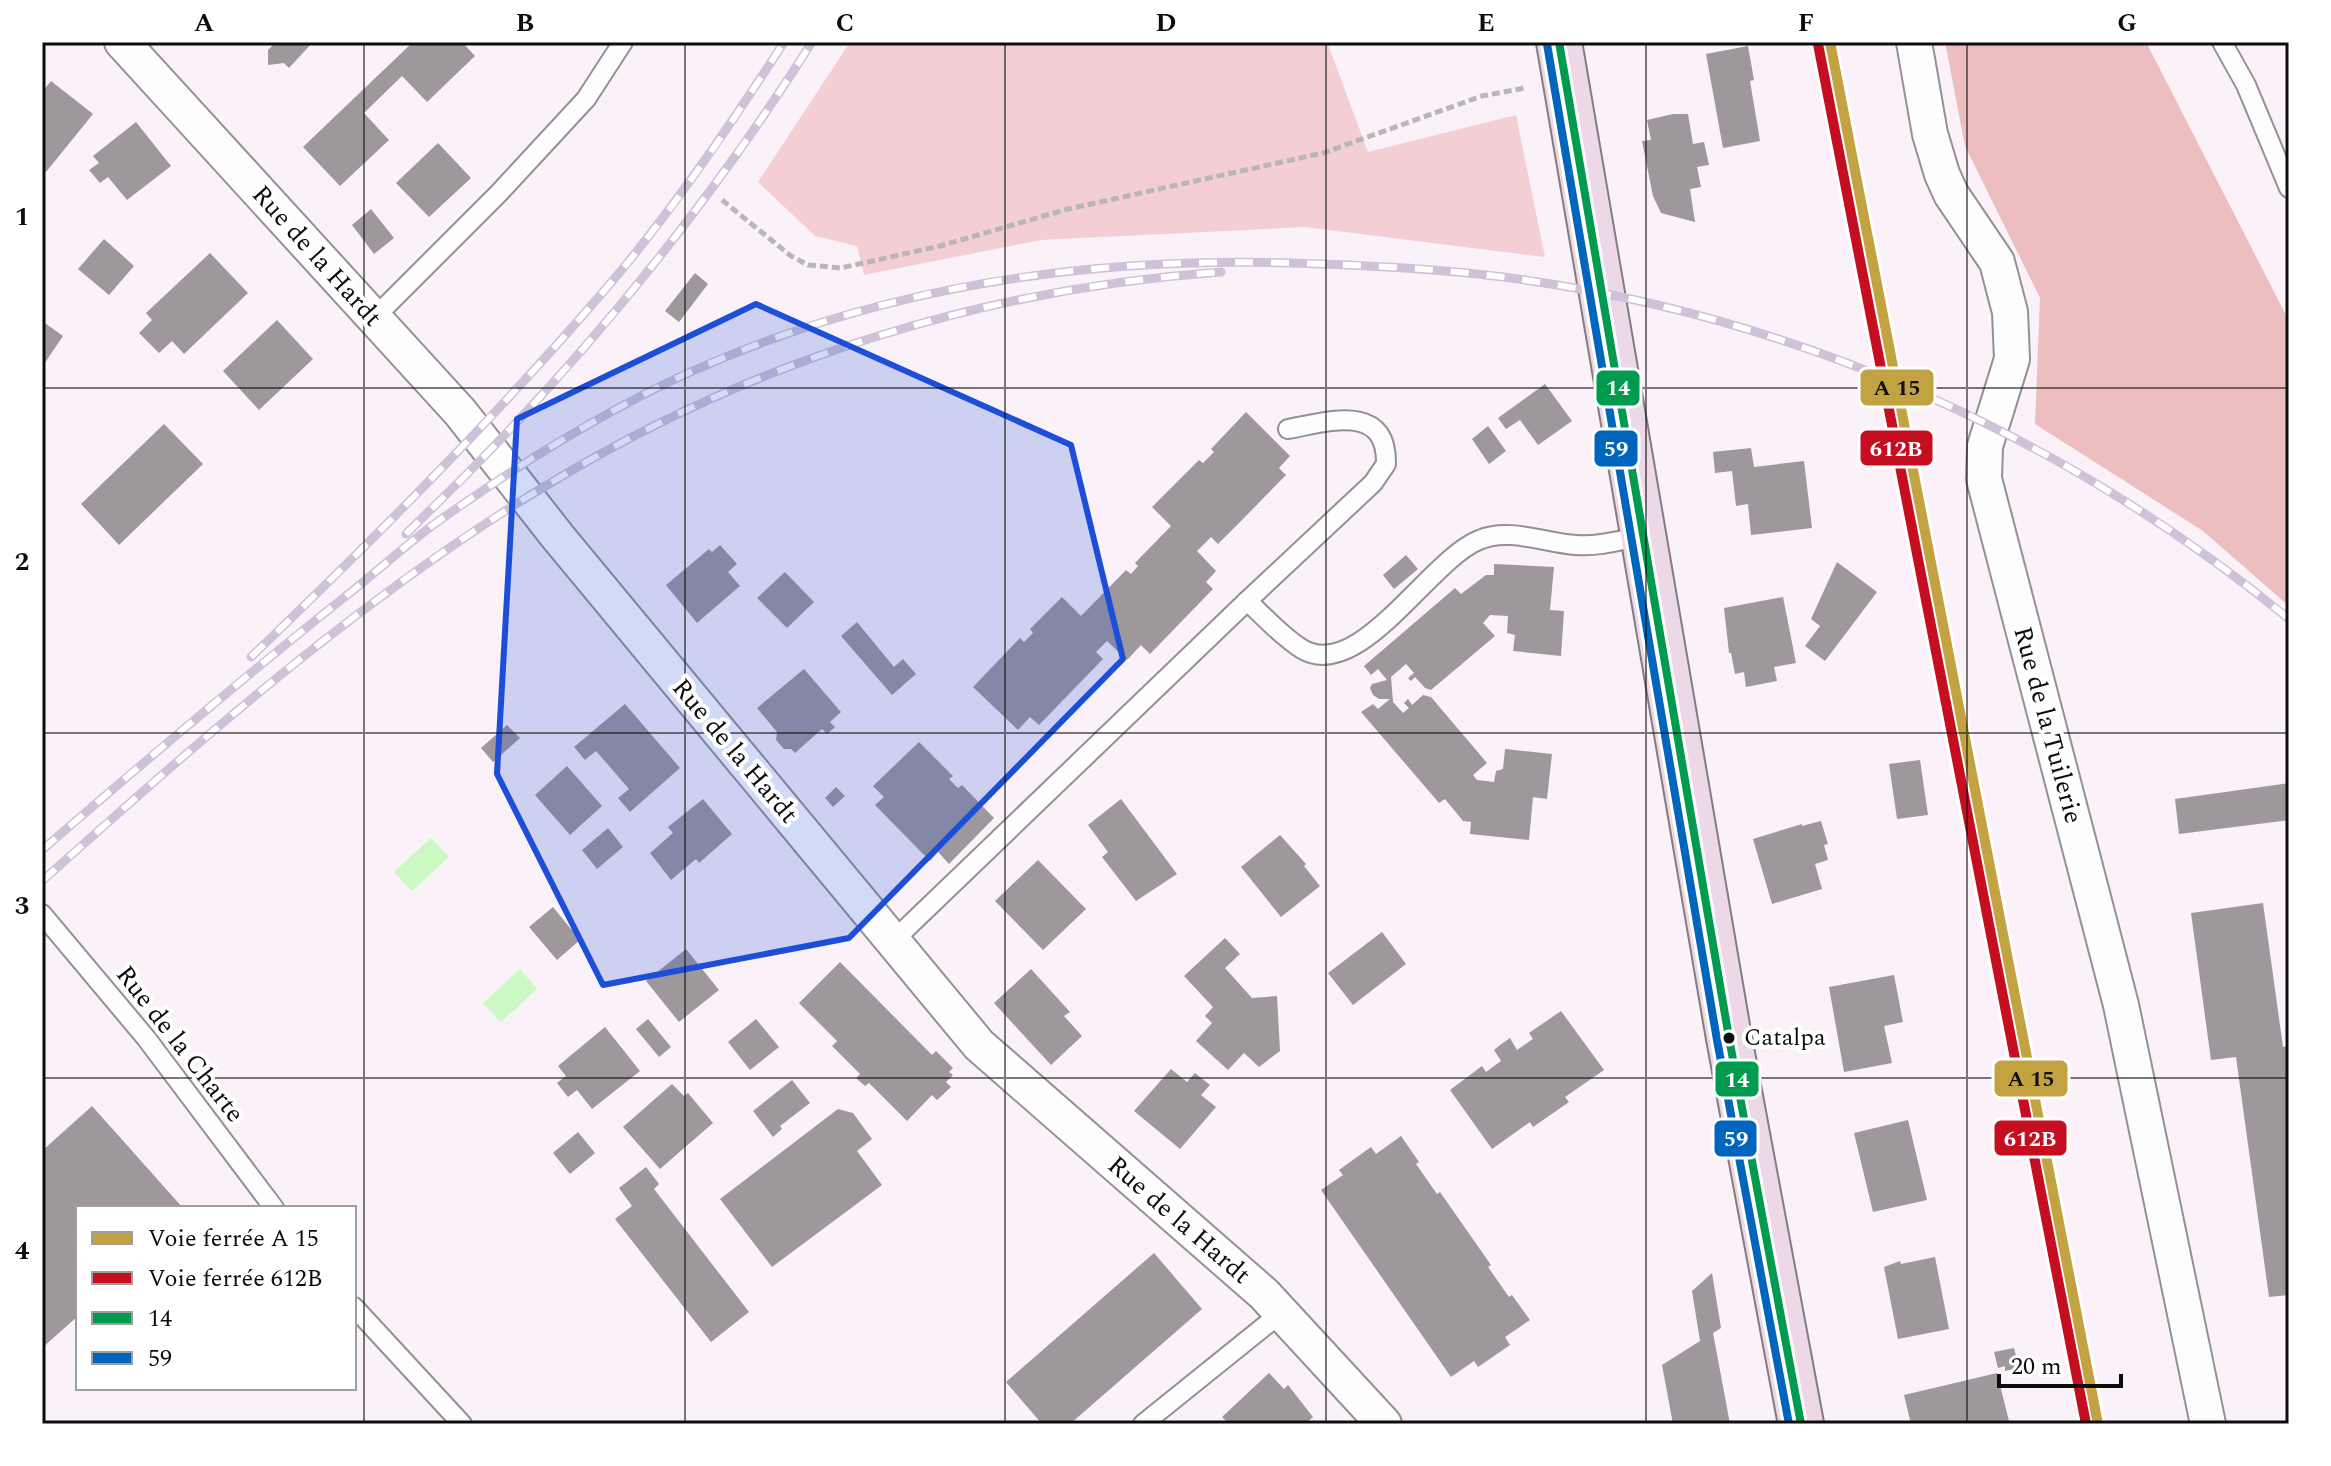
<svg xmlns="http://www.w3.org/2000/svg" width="2331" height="1466" viewBox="0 0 2331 1466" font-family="Spectral,serif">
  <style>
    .green { fill: #f3cfd3 }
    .forest { fill: #ecbebf }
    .water { fill: #cbf8c3 }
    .building { fill: #9e979c }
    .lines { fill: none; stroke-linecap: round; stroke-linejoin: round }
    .lane-casing { stroke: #949093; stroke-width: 22 }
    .street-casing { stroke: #949093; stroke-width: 38 }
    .primary-casing { stroke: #817d80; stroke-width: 48 }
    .path { stroke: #b8b6b7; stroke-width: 5; stroke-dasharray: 8 4; stroke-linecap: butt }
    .lane { stroke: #fefdfe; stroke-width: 18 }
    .street { stroke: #fefdfe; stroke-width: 34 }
    .primary { stroke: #edd8e7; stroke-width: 44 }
    .rail-casing { stroke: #cdc2d8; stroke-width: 9 }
    .rail { stroke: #fff; stroke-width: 6; stroke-dasharray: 18; stroke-linecap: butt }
    .bus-1-casing { stroke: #fff; stroke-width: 14 }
    .bus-2-casing { stroke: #fff; stroke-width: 14 }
    .bus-1 { stroke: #009b4e; stroke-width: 8 }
    .bus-2 { stroke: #0065bd; stroke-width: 8 }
    .rail-1-casing { stroke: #fff; stroke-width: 16 }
    .rail-2-casing { stroke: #fff; stroke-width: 16 }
    .rail-1 { stroke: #c2a241; stroke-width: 10 }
    .rail-2 { stroke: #c50e1f; stroke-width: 10 }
    .marked { fill: #1d4ed8; fill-opacity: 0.2; stroke: #1d4ed8; stroke-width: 6; stroke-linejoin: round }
    .grid { fill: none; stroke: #0d0d0d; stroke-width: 2; stroke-opacity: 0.55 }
    .bus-dot { fill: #0d0d0d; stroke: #fff; stroke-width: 3 }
    .labels { text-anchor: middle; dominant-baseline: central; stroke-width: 8; stroke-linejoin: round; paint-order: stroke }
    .bus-label { font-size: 24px; fill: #0d0d0d; stroke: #fff; text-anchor: start }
    .street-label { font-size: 26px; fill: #0d0d0d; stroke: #fff }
    .line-badge { stroke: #fff; stroke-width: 3 }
    .badge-label { font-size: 22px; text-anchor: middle; font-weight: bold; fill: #fff }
    .pale-badge-label { font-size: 22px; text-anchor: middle; font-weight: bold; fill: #111 }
    .neatline { fill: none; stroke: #0d0d0d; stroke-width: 3 }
    .grid-label { font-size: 26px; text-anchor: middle; font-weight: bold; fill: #0d0d0d }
  </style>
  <rect width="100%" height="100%" fill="#fbf1f8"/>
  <polygon class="green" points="850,42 1327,42 1368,152 1516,115 1545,257 1305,227 1041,240 864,275 857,246 815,236 758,182"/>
  <polygon class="forest" points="1945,42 2146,42 2289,321 2289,606 2203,531 2035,424 2040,298 1965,146"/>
  <g class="water">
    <polygon points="431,838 449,857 412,891 394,872"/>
    <polygon points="520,969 537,989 501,1022 483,1003"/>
  </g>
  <g class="building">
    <polygon points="276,42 313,42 289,68 284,63 268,65 268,50"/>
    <polygon points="413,42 462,42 475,56 427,102 402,76 364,113 389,140 340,186 303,147"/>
    <polygon points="1748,46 1754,80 1750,81 1760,141 1723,148 1706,54"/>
    <polygon points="51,81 93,114 46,172 42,169 42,92"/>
    <polygon points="1673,114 1688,114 1693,144 1704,142 1709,165 1697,167 1701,187 1690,189 1695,222 1661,213 1653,196 1642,141 1651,140 1647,120"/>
    <polygon points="136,122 171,166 127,200 108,177 100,183 89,170 99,163 93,156"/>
    <polygon points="438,143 471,178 429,217 396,183"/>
    <polygon points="371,209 394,238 374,254 352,225"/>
    <polygon points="104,239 134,266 109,295 78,269"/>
    <polygon points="210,253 248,293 184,354 172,341 159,353 139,333 152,320 146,313"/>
    <polygon points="695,273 708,284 679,322 665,311"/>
    <polygon points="277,320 313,359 259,410 223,371"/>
    <polygon points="42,321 63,336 42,367"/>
    <polygon points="1545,384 1572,421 1538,445 1520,420 1506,429 1498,418"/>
    <polygon points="1246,412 1290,456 1279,468 1286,475 1241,521 1218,544 1211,537 1197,551 1216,571 1206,582 1213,589 1150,654 1141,645 1127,660 1107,641 1096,652 1103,659 1039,725 1030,717 1018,730 973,687 1020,638 1024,642 1033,633 1030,629 1062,597 1081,616 1126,570 1131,574 1138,566 1135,563 1171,526 1152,507 1199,460 1203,463 1214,452 1211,449"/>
    <polygon points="164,424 203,464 119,545 81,504"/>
    <polygon points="1488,426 1506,451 1489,464 1472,439"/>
    <polygon points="1751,448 1754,467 1804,461 1812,528 1751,535 1748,504 1736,506 1732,471 1715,473 1713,452"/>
    <polygon points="720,545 737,564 728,572 740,586 697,623 666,585 709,549 712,552"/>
    <polygon points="1406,555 1418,569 1394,589 1383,575"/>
    <polygon points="1837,562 1877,592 1825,661 1805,646 1820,626 1811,619"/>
    <polygon points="1494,564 1554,567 1550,610 1564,611 1561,656 1513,651 1515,635 1507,633 1508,616 1490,615 1483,623 1495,636 1431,690 1425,688 1415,677 1411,681 1408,678 1414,673 1406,664 1391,677 1393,702 1403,713 1409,708 1404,703 1408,699 1412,705 1423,695 1431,697 1487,763 1473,775 1477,780 1494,782 1496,771 1503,769 1505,749 1552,754 1547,799 1533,797 1529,840 1470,834 1471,822 1463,821 1445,799 1439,803 1361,712 1373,704 1378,709 1390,699 1379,699 1373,695 1370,688 1372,684 1387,680 1378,669 1371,675 1364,666 1455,588 1461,594 1486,575 1494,575"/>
    <polygon points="785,572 814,602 787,628 757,598"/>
    <polygon points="1783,597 1796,663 1774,667 1777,681 1746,687 1744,672 1735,674 1731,653 1729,653 1724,608"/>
    <polygon points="857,622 894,667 903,659 916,674 892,695 841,636"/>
    <polygon points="804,669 841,712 830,722 835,727 827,734 822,729 795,753 791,749 784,749 776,740 777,732 757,708"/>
    <polygon points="625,704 680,768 630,812 618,798 629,789 596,751 585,760 574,747"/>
    <polygon points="507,725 520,738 493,762 481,748"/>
    <polygon points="919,742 953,776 949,779 958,788 962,785 994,818 949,864 938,852 930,861 875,805 884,797 873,786"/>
    <polygon points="1920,760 1928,815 1897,819 1889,764"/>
    <polygon points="567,766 602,806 570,835 535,795"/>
    <polygon points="2289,783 2289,820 2179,834 2175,799"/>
    <polygon points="836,787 845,796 833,807 825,798"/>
    <polygon points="703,799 732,834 699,863 696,859 671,880 650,853 673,833 668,827"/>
    <polygon points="1121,799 1177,874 1136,901 1102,857 1108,852 1088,825"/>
    <polygon points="1821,821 1828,844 1824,845 1828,860 1815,864 1822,889 1772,904 1753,839 1802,824 1802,826"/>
    <polygon points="608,828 623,847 597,869 582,850"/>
    <polygon points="1280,835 1306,864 1304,866 1320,886 1281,917 1241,867"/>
    <polygon points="1038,860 1086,909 1043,950 995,901"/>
    <polygon points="2263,903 2283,1047 2289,1046 2289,1295 2269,1297 2236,1057 2211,1060 2191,913"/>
    <polygon points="553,907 580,940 557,960 529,927"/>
    <polygon points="1382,932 1406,964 1353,1005 1328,973"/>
    <polygon points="1225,938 1240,954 1225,968 1252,998 1277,996 1280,1051 1259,1067 1244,1053 1228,1070 1196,1041 1212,1023 1205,1016 1213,1007 1184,976"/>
    <polygon points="686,949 719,990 679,1022 646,981"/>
    <polygon points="840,962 932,1055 936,1051 953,1068 949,1072 953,1075 946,1082 951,1087 937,1100 932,1095 907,1121 869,1083 865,1086 856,1078 860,1074 832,1046 837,1041 799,1003"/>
    <polygon points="1031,969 1070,1012 1064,1016 1082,1036 1051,1065 994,1003"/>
    <polygon points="1894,975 1903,1022 1884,1026 1892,1063 1844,1072 1829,987"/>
    <polygon points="1561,1011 1604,1070 1565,1097 1569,1102 1533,1127 1530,1122 1492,1149 1450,1090 1482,1066 1486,1072 1501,1061 1494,1050 1500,1045 1510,1038 1517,1050 1533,1039 1529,1033"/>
    <polygon points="648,1019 671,1047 659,1057 636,1029"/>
    <polygon points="756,1019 779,1047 750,1070 728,1042"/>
    <polygon points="605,1027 640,1071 592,1109 577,1090 568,1097 557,1083 566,1076 558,1066"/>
    <polygon points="1171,1069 1187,1082 1195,1073 1210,1085 1201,1095 1216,1107 1180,1149 1134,1111"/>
    <polygon points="792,1080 810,1103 780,1126 782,1129 773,1137 753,1111"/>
    <polygon points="672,1084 684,1096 688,1093 713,1123 660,1169 623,1127"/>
    <polygon points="92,1106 183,1208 78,1208 78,1316 42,1348 42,1151"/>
    <polygon points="838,1109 853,1113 872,1139 857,1151 882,1185 772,1267 720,1199"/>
    <polygon points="1908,1120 1927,1200 1873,1212 1854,1133"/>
    <polygon points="578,1132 595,1153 570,1174 553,1153"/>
    <polygon points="1401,1136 1419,1162 1416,1164 1437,1194 1440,1192 1491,1265 1488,1267 1509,1297 1512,1295 1530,1320 1505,1337 1510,1345 1478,1367 1474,1361 1451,1377 1321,1190 1343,1175 1339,1170 1371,1147 1376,1154"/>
    <polygon points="646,1167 659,1184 654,1189 749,1312 711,1342 615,1219 632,1206 619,1188"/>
    <polygon points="1154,1253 1202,1309 1070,1424 1042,1424 1006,1382"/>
    <polygon points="1935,1257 1949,1329 1898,1339 1884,1267 1900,1261 1901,1264"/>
    <polygon points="1712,1273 1721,1328 1713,1333 1730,1424 1673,1424 1662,1365 1700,1341 1692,1291"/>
    <polygon points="2014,1348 2019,1368 2005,1371 2005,1366 1998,1368 1994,1352"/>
    <polygon points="1269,1373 1284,1389 1288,1385 1313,1417 1305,1424 1229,1424 1222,1417"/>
    <polygon points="1997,1373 2009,1421 1997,1424 1911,1424 1904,1395"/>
  </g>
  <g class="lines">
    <g class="lane-casing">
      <g id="lane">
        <polyline points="2222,42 2246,85 2289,188"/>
        <polyline points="374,318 499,193 586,99 623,42"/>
        <path d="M1247,601C1264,616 1282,637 1302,649C1359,683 1429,560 1479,540C1509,527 1545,543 1576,545C1598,547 1621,540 1642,536"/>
        <polyline points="42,914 146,1038 274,1208"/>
        <path d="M893,941L1247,601L1373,483L1386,464C1387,402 1327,422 1288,429"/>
        <polyline points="354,1307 462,1424"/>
        <polyline points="1143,1424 1281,1313"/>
      </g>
    </g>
    <g class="street-casing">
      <g id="street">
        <polyline points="122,42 460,412 558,537 979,1045 1264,1294 1384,1424"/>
        <polyline points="1914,42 1930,134 1942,174 1951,194 1997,262 2010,312 2012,359 1985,446 1984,479 2121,1005 2208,1424"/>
      </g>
    </g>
    <g class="primary-casing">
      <polyline id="primary" points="1559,42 1729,1038 1801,1424"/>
    </g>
    <polyline class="path" points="722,200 791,256 808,265 841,268 940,246 1068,209 1323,153 1482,96 1525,88"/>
    <use href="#lane" class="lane"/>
    <use href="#street" class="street"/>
    <use href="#primary" class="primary"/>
    <g class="rail-casing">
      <g id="rail">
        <path d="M406,534C436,504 467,475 496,444C614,321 721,186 812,42"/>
        <path d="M251,657C377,536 502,411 615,278C677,204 732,123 784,42"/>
        <path d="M42,850C144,762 246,675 351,592C381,568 409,542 440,520C518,465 601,413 688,373C879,287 1082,257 1290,263C1361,265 1432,268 1503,277C1792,314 2064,435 2289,619"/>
        <path d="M42,881C208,733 376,584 569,472C766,356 992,288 1221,272"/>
      </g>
    </g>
    <use href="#rail" class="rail"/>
    <g class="bus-1-casing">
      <polyline id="bus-1" points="1559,42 1729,1038 1801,1424"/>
    </g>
    <g class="bus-2-casing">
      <polyline id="bus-2" points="1547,44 1717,1040 1789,1424"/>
    </g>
    <use href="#bus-1" class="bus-1"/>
    <use href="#bus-2" class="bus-2"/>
    <g class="rail-1-casing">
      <polyline id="rail-1" points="1830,42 2098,1424"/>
    </g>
    <g class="rail-2-casing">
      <polyline id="rail-2" points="1818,44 2086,1424"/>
    </g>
    <use href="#rail-1" class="rail-1"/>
    <use href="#rail-2" class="rail-2"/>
  </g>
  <path class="marked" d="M756,304L1071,445L1123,659L849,938L603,985L497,774L517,419Z"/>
  <path class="grid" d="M364,42V1424M685,42V1424M1005,42V1424M1326,42V1424M1646,42V1424M1967,42V1424M42,388H2289M42,733H2289M42,1078H2289"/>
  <circle class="bus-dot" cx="1729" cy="1038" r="7"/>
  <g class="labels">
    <g class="bus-label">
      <text x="1744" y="1038">Catalpa</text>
    </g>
    <g class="street-label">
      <text transform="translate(317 256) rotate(48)">Rue de la Hardt</text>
      <text transform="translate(2048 725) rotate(75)">Rue de la Tuilerie</text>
      <text transform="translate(735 751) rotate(50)">Rue de la Hardt</text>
      <text transform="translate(180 1044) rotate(52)">Rue de la Charte</text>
      <text transform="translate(1179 1220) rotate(41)">Rue de la Hardt</text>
    </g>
  </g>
  <g class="line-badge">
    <rect x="1859" y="368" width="76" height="39" rx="8" fill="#c2a241"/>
    <rect x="1595" y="369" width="46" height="38" rx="8" fill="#009b4e"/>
    <rect x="1859" y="429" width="75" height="38" rx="8" fill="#c50e1f"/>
    <rect x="1593" y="429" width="46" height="39" rx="8" fill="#0065bd"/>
    <rect x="1993" y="1059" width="76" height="39" rx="8" fill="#c2a241"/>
    <rect x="1714" y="1060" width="46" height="38" rx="8" fill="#009b4e"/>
    <rect x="1993" y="1119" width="75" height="38" rx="8" fill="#c50e1f"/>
    <rect x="1713" y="1119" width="45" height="39" rx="8" fill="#0065bd"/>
  </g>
  <g class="badge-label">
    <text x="1618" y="395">14</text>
    <text x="1896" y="456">612B</text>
    <text x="1616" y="456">59</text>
    <text x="1737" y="1087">14</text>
    <text x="2030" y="1146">612B</text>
    <text x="1736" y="1146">59</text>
  </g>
  <g class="pale-badge-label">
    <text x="1897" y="395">A 15</text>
    <text x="2031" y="1086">A 15</text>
  </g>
  <rect width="2331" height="1466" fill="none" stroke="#ffffff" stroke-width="88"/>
  <rect x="76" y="1206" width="280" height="184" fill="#ffffff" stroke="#9e9e9e" stroke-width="2"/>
  <rect x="92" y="1232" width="40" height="12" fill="#c2a241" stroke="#9e9e9e" stroke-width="2"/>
  <text x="148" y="1246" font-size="24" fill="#0d0d0d">Voie ferrée A 15</text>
  <rect x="92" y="1272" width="40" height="12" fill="#c50e1f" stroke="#9e9e9e" stroke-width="2"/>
  <text x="148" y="1286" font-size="24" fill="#0d0d0d">Voie ferrée 612B</text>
  <rect x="92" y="1312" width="40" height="12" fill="#009b4e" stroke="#9e9e9e" stroke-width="2"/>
  <text x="148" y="1326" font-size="24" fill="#0d0d0d">14</text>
  <rect x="92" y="1352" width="40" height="12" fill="#0065bd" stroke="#9e9e9e" stroke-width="2"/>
  <text x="148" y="1366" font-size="24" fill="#0d0d0d">59</text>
  <path d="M1999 1374v12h122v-12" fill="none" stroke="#0d0d0d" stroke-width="4"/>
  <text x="2011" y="1374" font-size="24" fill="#0d0d0d" stroke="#ffffff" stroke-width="6" paint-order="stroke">20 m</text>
  <rect x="44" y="44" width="2243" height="1378" class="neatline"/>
  <g class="grid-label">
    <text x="204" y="31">A</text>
    <text x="525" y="31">B</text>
    <text x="845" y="31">C</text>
    <text x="1166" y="31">D</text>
    <text x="1486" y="31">E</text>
    <text x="1806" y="31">F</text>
    <text x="2127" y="31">G</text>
    <text x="22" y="225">1</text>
    <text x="22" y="570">2</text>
    <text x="22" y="914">3</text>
    <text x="22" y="1259">4</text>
  </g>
</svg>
